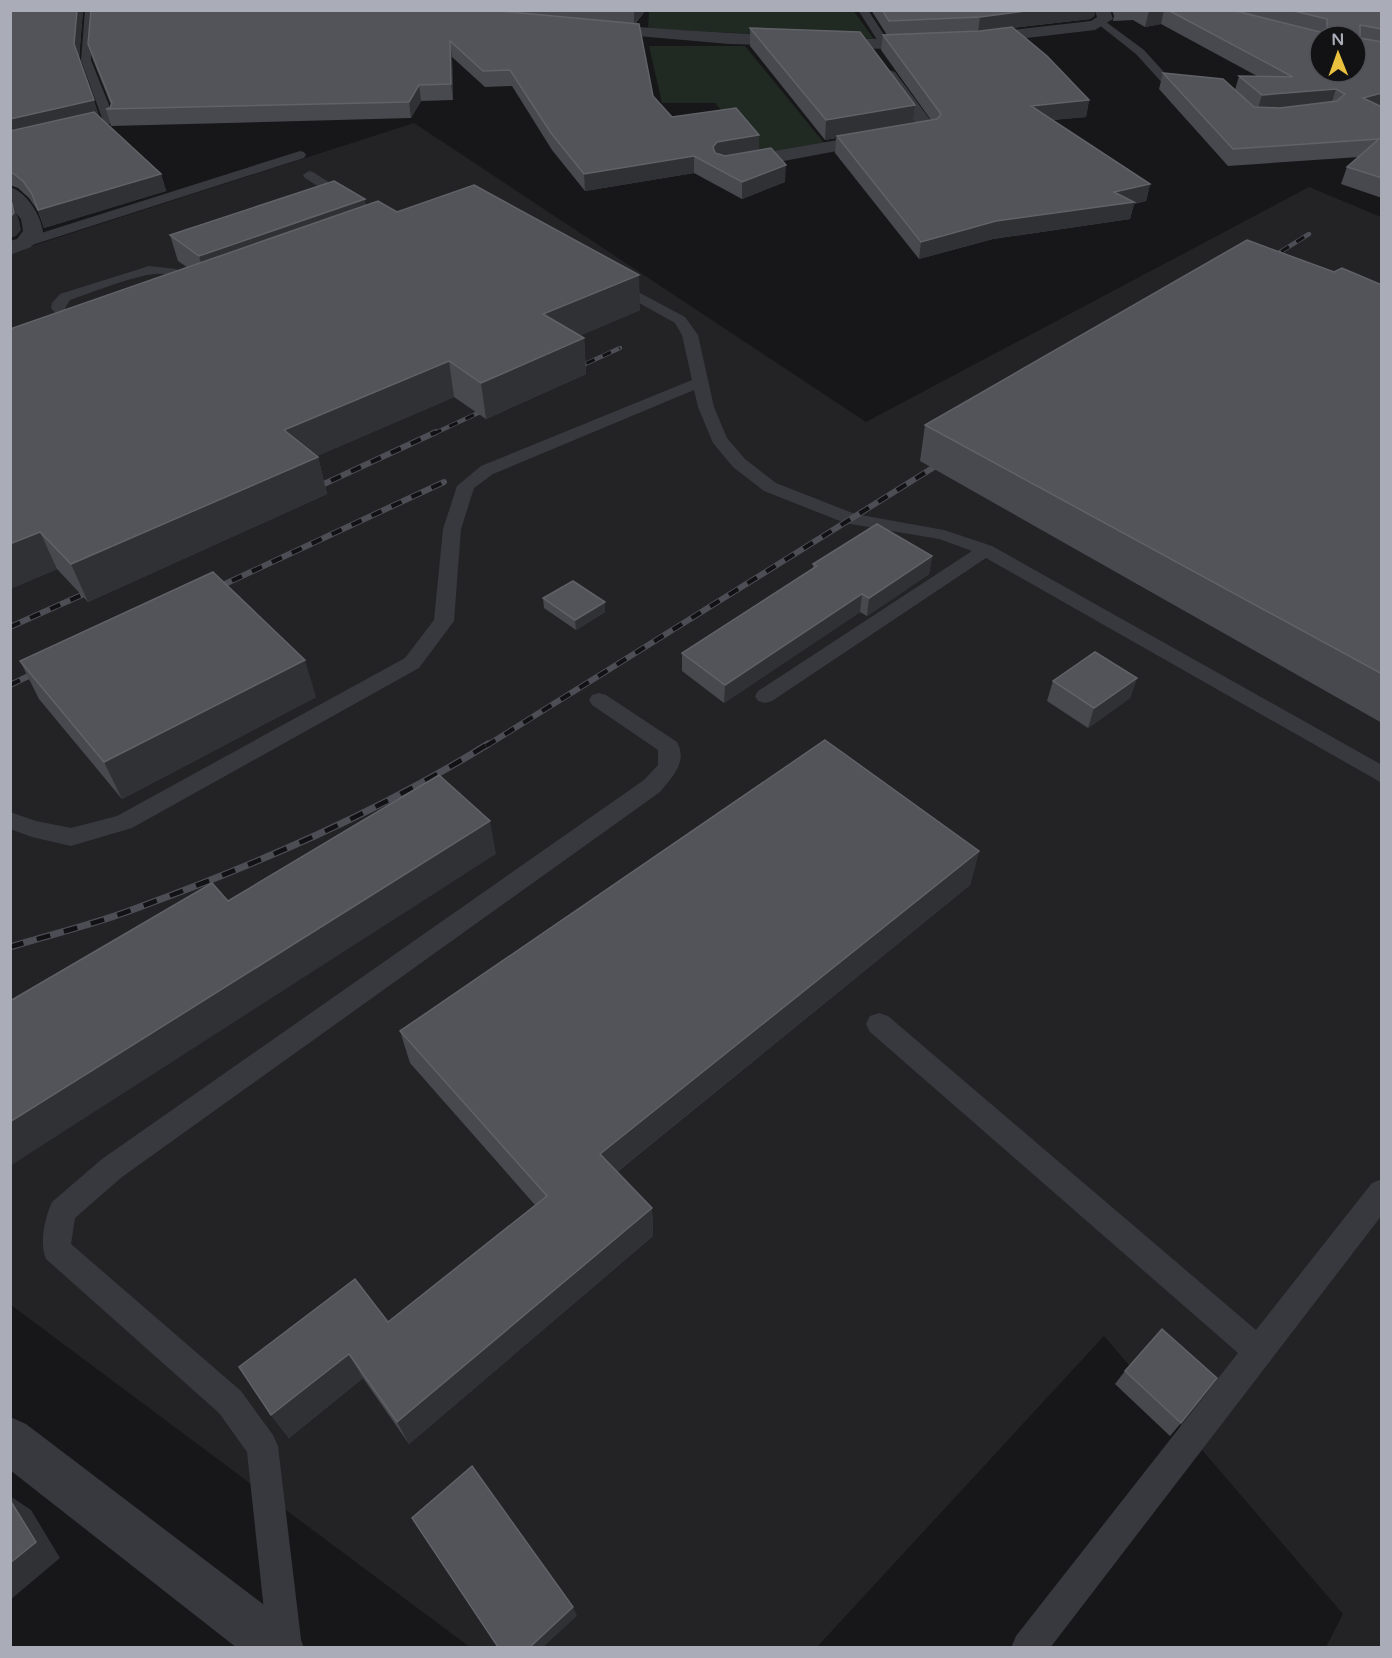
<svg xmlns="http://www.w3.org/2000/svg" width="1392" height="1658" viewBox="0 0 1392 1658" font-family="'Varela Round',sans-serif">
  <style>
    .built { fill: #232326 }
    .green { fill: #212923 }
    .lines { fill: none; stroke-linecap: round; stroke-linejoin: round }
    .lane { fill: #38393e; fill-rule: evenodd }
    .street { fill: #38393e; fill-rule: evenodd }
    .rail-far2-casing { stroke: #4d4e55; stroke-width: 4.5 }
    .rail-far1-casing { stroke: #4d4e55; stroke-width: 6 }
    .rail-casing { stroke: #4d4e55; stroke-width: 7 }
    .rail-far2 { stroke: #121214; stroke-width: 3; stroke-dasharray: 9; stroke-linecap: butt }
    .rail-far1 { stroke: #121214; stroke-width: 4; stroke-dasharray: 11; stroke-linecap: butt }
    .rail { stroke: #121214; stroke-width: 4.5; stroke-dasharray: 14; stroke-linecap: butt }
    .wall { fill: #48494e }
    .shaded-wall { fill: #303134 }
    .building { fill: #535459; stroke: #606268; stroke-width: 1.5; fill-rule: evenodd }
  </style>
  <rect width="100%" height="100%" fill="#171719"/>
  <polygon class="built" points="414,123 866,422 1309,187 1381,217 1381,1647 1326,1647 1343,1614 1104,1336 817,1647 471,1648 11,1305 10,253"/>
  <g class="green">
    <polygon points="853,10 874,39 648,29 649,11"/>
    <polygon points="649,46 745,46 825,144 761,157 715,103 662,103"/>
  </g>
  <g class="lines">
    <g class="lane">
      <polygon points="85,10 95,10 91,60 115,120 113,123 76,132 70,128 72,125 102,118 81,60"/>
      <polygon points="858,10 868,10 890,44 889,46 881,46"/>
      <polygon points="1102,19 1144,50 1172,81 1194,84 1194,88 1165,86 1136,54 1098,24 1097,22"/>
      <polygon points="300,151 304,152 306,155 304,158 29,246 19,246 17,243 19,240"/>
      <polygon points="309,171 313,172 355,199 348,203 343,202 305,178 303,175"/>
      <path d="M149,266L176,269L205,291L203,294C187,298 178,276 162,274C142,272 92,293 70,300L65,308L88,334L80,339L75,337L51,308L52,303L60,294Z"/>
      <polygon points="612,278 685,317 698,335 714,407 727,438 745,459 776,483 855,514 944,530 992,546 1382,765 1382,783 986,558 772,701 765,703 758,701 755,696 758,691 972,551 939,539 845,523 764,491 733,467 713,443 698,407 694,390 493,474 474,488 461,529 454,621 419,668 132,828 71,846 32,837 10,829 10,812 36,821 71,828 117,816 405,658 434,620 443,529 457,486 481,466 692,380 682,335 675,323 607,285 605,282 607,279"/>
      <path d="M599,693L606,695L677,742C688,762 672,777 660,792L122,1177L75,1218L71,1244L241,1391L273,1435L278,1446L302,1648H268L247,1452L219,1413L46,1259C39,1242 45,1218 52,1202L102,1159L644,780L658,765V750L592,705L589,700L592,695Z"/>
      <polygon points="879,1013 888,1016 1256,1330 1372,1183 1382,1179 1382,1215 1050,1648 1011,1648 1016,1636 1238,1353 870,1032 866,1024 870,1016"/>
    </g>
    <g class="street">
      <polygon points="1095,10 1110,10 1113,19 1095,30 975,44 967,39 975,34 1091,21 1097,17"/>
      <path d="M597,24C687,31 777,36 867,39C880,39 927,35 934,43L926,48L885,49L729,44L592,32L589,29Z"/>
      <polygon points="889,70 895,72 934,125 937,129 934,133 735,170 729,168 726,164 729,160 735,158 917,126 881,75"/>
      <path d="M10,187C27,192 41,216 43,232L31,247L10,255V241L17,239L23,231L21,219L10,206Z"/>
      <polygon points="10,1417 26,1424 297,1630 304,1648 237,1648 10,1470"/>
    </g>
    <g class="rail-far2-casing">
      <g id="rail-far2">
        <polyline points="1266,261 1309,234"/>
        <polyline points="570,371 620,348"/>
        <polyline points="433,434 493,406"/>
      </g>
    </g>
    <g class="rail-far1-casing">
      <g id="rail-far1">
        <polyline points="311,490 436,432"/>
        <polyline points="212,590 444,482"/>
        <polyline points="10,627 95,589"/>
        <polyline points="10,685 43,669"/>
        <polyline points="486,746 947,459"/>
      </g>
    </g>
    <g class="rail-casing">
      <path id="rail" d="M10,947C52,934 96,924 137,908C257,864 379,812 488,744"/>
    </g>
    <use href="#rail-far2" class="rail-far2"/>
    <use href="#rail-far1" class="rail-far1"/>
    <use href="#rail" class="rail"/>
  </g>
  <g class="wall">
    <polygon points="10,10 83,10 79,59 99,116 161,174 166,191 44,228 38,211 29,198 18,188 10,185"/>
    <polygon points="91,10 646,10 635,24 653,96 672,117 759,135 759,150 785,182 742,199 694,173 585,191 552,150 512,86 485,87 452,57 453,100 421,101 411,118 111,126 106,109 110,108 111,105 93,60 88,44"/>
    <polygon points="871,10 1096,10 1094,16 1090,19 1012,28 1089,100 1086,117 1052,120 1150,184 1146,201 1134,204 1130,219 993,239 919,259 835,153 836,138 825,140 750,46 750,28 915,105 913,123 931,120 881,50 883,35 887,35"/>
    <polygon points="1112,10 1382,10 1382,198 1341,184 1347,167 1359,157 1228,166 1159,89 1163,73 1235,90 1239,76 1257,76 1161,24 1145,27 1133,20 1113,21 1114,16"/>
    <polygon points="366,205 397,212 640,310 579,336 584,338 586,374 486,419 454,397 317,456 318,457 327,494 88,602 57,569 10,589 10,329 187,267 178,261 170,235"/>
    <polygon points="1334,272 1382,285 1382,723 920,461 925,425"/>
    <polygon points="932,556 929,574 867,616 860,612 724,703 682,671 682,653 813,568 813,564"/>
    <polygon points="543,598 605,612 576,630 544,608"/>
    <polygon points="20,661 316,697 122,799 39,699"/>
    <polygon points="1137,678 1130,698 1088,728 1047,701 1053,681"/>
    <polygon points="979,851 970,885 617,1172 652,1208 653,1236 409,1444 363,1378 289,1438 271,1415 535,1205 410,1063 400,1031"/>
    <polygon points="1125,1371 1181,1423 1170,1436 1115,1384"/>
  </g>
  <g class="shaded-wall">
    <polygon points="77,10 83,10 79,60 74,44"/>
    <polygon points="634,10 646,10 634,24"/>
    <polygon points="1034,10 1096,10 1094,16 1090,19 978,32 980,17"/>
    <polygon points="1154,10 1164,10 1161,24 1145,27 1149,11"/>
    <polygon points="450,41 452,57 453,100 451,84"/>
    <polygon points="419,85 421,101 411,118 409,102"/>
    <polygon points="1336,89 1331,105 1257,112 1262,95"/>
    <polygon points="1382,93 1382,107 1363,98"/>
    <polygon points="94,100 99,116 10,137 10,119"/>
    <polygon points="1089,100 1086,117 1028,122 1031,106"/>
    <polygon points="915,105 913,124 825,140 826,120"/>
    <polygon points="759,135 759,151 713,164 713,147 717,142"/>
    <polygon points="694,156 694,173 585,191 584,174"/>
    <polygon points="786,165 785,182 742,199 742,182"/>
    <polygon points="161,174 166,191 44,228 38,210"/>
    <polygon points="1150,184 1146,201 1134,204 1130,219 993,239 919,259 921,242 996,221"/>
    <polygon points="365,199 369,225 207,283 199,256"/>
    <polygon points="12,203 19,220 21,230 16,236 10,238 10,217"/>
    <polygon points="639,275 640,310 547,350 543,314"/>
    <polygon points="584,338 586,374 486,419 481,383"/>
    <polygon points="449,361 454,397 294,466 284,430"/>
    <polygon points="318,457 327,494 88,602 71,564"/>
    <polygon points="40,532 57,569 10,589 10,544"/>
    <polygon points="932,556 929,574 867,616 869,598"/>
    <polygon points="862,594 860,612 724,703 725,685"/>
    <polygon points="605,602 605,612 576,630 575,620"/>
    <polygon points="305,660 316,697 122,799 104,762"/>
    <polygon points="1137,678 1130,698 1088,728 1094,708"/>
    <polygon points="490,821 496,854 10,1166 10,1122"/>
    <polygon points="979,851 970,885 603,1183 600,1154"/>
    <polygon points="652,1208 653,1236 409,1444 397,1422"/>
    <polygon points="349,1354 363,1378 289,1438 271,1415"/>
    <polygon points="10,1496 31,1510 60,1558 10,1600"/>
    <polygon points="573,1607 577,1616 543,1647 530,1647"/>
  </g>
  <g class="building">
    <polygon points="10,10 77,10 74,44 94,100 10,119"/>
    <polygon points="91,10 488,10 639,24 653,96 672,117 736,108 759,135 717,142 713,147 715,153 725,156 771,148 786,165 742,182 694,156 584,174 551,133 510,70 483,71 450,41 451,84 419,85 409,102 106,109 110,108 112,103 88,44"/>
    <polygon points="882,10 1034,10 980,17 889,21"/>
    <path d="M1168,10H1232L1324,33L1327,31V19L1290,10H1382V29L1360,25V38L1382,42V93L1363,98L1382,107V178L1347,167L1379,139L1233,149L1163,73L1223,79L1254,107L1280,108L1337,101L1345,94L1336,89L1262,95L1239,76L1293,77ZM1320,36H1356V72H1320Z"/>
    <polygon points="1012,27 1047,56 1089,100 1031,106 1150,184 1114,192 1134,202 996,221 921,242 837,136 937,119 941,114 883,35 980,31"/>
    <polygon points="750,28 860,32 915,105 826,120"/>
    <polygon points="94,112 161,174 38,210 32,194 23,181 10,171 10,131"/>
    <polygon points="334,181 365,199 199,256 170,235"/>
    <polygon points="474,185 639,275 543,314 584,338 481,383 449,361 284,430 318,457 71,564 40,532 10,544 10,329 378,201 397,212"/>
    <polygon points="10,201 12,203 14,213 10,217"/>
    <polygon points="1247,240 1334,272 1342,268 1382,285 1382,674 925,425"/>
    <polygon points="877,524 932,556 869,598 862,594 725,685 682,653 817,566 813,564"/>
    <polygon points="213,572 305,660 104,762 20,661"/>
    <polygon points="573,581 605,602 575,620 543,598"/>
    <polygon points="1095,652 1137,678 1094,708 1053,681"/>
    <polygon points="825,740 979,851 600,1154 652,1208 397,1422 349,1354 271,1415 239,1367 355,1279 388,1322 547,1196 400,1031"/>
    <polygon points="439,775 490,821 10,1122 10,1001 212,883 228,901"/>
    <polygon points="1162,1329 1217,1378 1181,1423 1125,1371"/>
    <polygon points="472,1466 573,1607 530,1647 498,1647 412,1518"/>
    <polygon points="10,1500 36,1542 10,1563"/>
  </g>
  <rect width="1392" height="1658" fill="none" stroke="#aaadb8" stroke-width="24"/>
  <g transform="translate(1338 54) rotate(359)"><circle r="28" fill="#121214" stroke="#4f5056" stroke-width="1.5"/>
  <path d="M0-4.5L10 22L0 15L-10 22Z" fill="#e9c13f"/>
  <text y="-9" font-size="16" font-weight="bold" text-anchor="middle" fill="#aaadb8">N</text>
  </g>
</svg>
